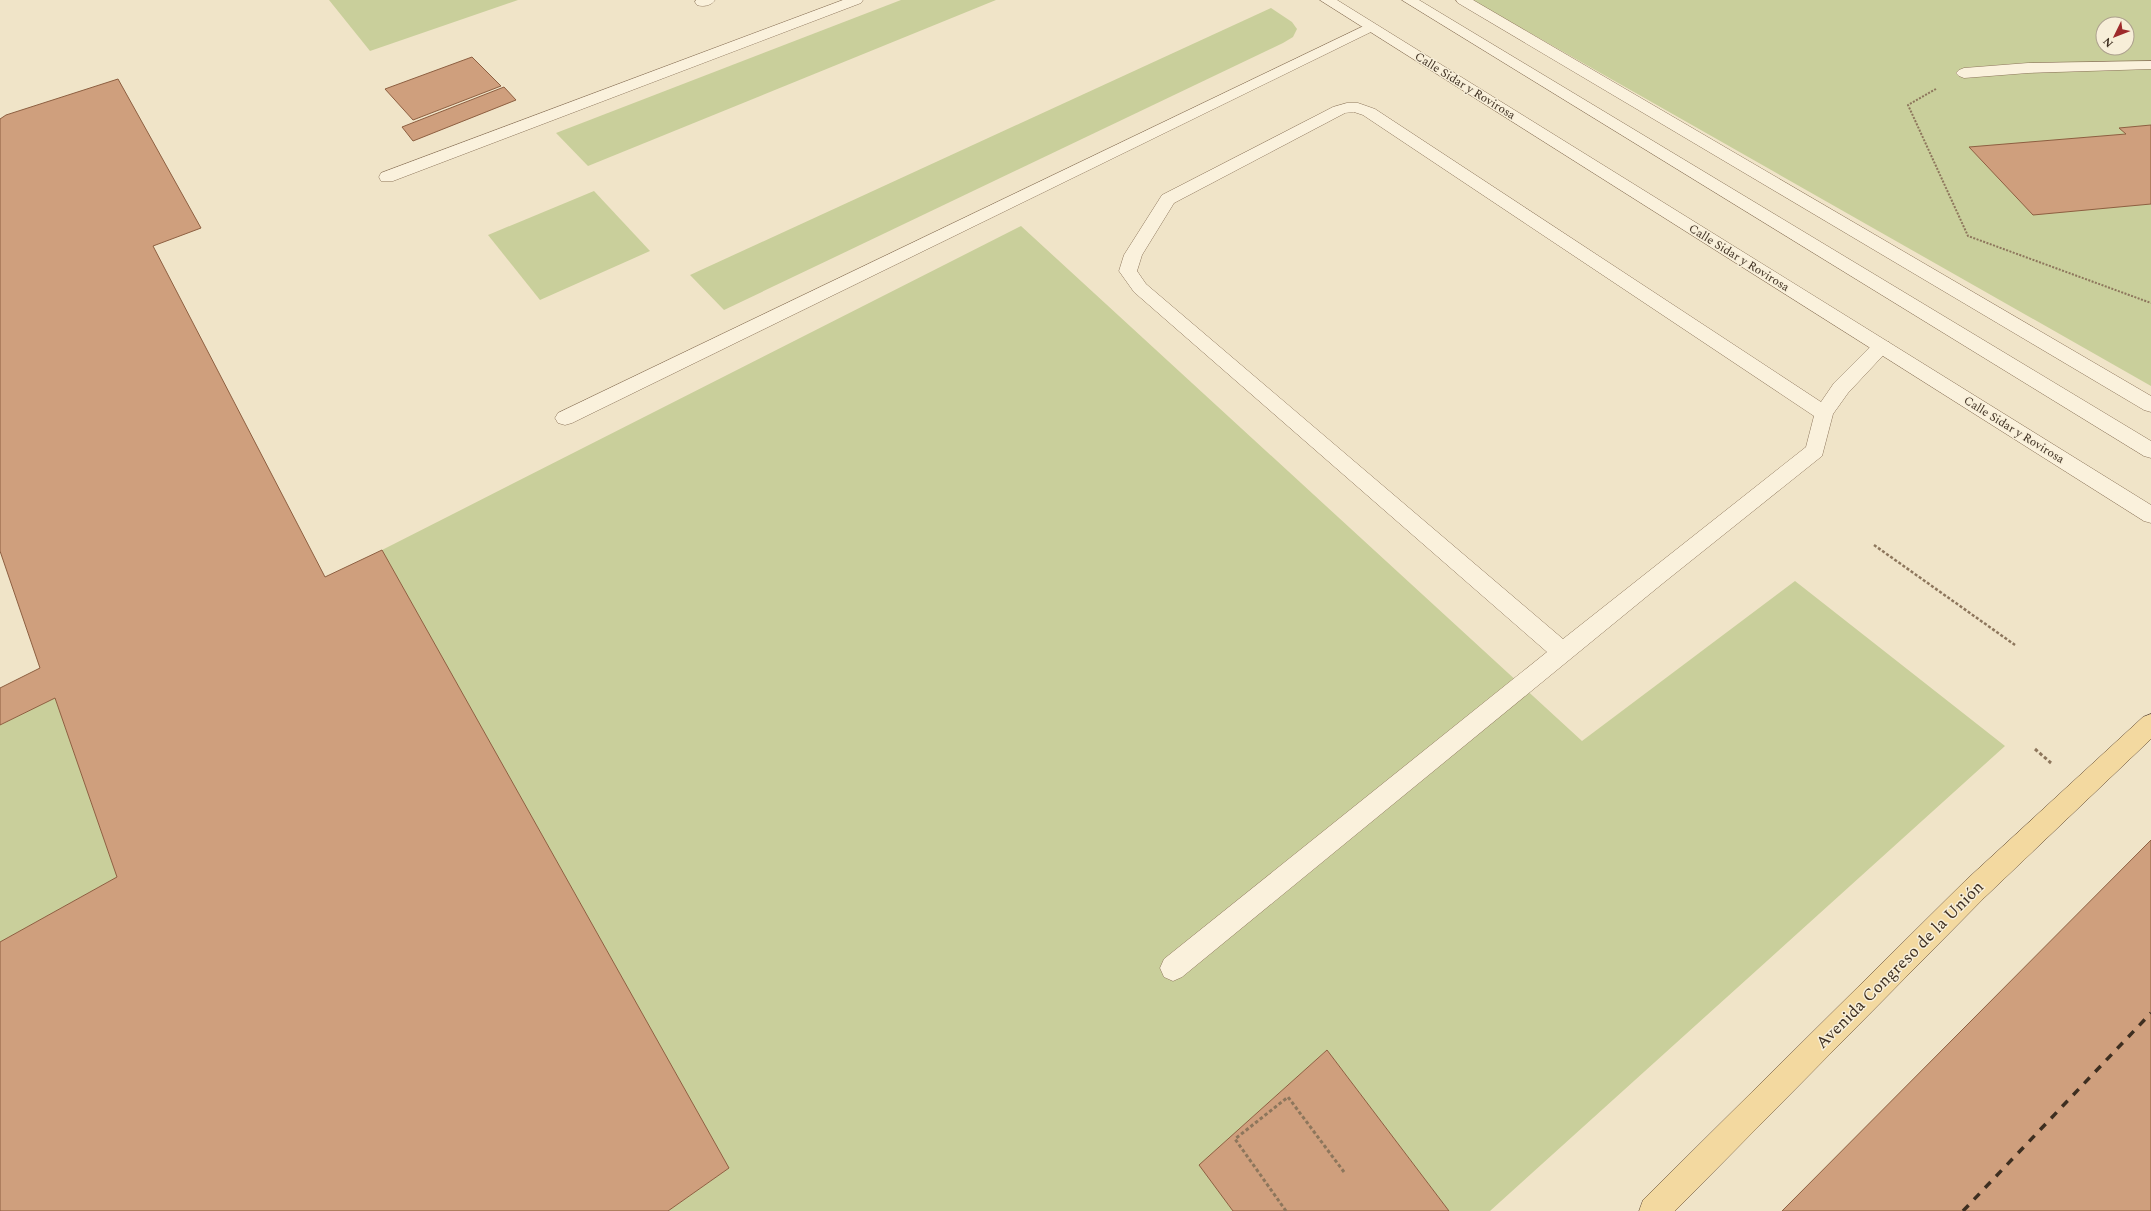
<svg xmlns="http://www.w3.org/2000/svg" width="2151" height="1211" viewBox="0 0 2151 1211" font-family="Spectral,serif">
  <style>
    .green { fill: #c9cf9b; fill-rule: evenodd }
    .building { fill: #cf9f7d; stroke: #8d5f41 }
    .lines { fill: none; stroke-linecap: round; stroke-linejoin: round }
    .service-casing { stroke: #8d765c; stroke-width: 1 }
    .tertiary-casing { stroke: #8d765c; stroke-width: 1 }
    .primary-casing { stroke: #5b4430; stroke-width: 1 }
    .path-far2 { stroke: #8d765c; stroke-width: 2; stroke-dasharray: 2 1.5; stroke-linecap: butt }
    .path-far1 { stroke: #8d765c; stroke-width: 2.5; stroke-dasharray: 3 2; stroke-linecap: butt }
    .path { stroke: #8d765c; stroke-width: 3; stroke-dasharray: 3.5 2.5; stroke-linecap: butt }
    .service { fill: #faf1dc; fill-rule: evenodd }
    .tertiary { fill: #faf1dc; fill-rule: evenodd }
    .primary { fill: #f3d9a0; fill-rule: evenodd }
    .rail { stroke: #3d2e20; stroke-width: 3.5; stroke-dasharray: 8 8; stroke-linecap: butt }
    .labels { text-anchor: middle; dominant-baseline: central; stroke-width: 3; stroke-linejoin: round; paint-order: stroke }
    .far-street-label { font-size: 12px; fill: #3d2e20; stroke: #f7eed8 }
    .near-street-label { font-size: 17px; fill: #3d2e20; stroke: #f7eed8 }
  </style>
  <rect width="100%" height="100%" fill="#f0e4c8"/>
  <g class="green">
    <polygon points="329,0 518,0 370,51"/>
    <polygon points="901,0 996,0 588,166 556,133"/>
    <path d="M1472,0H2151V386ZM2103,24H2127V48H2103Z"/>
    <polygon points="1271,8 1292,22 1297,29 1293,37 1283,43 724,310 690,275"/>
    <polygon points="594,191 650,251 540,300 488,235"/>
    <polygon points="1021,226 1582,741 1795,581 2005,746 1490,1211 1449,1211 1327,1050 1200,1165 1233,1211 668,1211 729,1168 382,550"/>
    <polygon points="55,698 117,877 0,942 0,725"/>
  </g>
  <g class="building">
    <polygon points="472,57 501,86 413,120 385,89"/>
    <polygon points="118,79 201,228 153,246 325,577 382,550 729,1168 668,1211 0,1211 0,942 117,877 55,698 0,725 0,688 40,668 0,551 0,119 6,115"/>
    <polygon points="504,87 516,100 413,141 402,127"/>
    <polygon points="2151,125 2151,204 2033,215 1969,147 2126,134 2119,128"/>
    <polygon points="2151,840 2151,1211 1782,1211"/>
    <polygon points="1327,1050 1449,1211 1233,1211 1199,1165"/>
  </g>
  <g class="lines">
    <g class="service-casing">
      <g id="service">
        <path d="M696,0H715C711,6 703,7 697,5L695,2Z"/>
        <polygon points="843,0 863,0 861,3 393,181 381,181 379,177 381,173"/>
        <polygon points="1370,23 1375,24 1377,27 1375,30 572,423 565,425 558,423 555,418 558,413"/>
        <polygon points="2151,61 2151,69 2028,73 1964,78 1959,76 1956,73 1959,70 1964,68 2028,63"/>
        <path d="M1347,103H1358L1375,109L1821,402L1834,383L1875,342L1882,341L1889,342L1891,347L1848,393L1833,414L1822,456L1662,584L1182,977L1173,981L1164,977L1160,968L1164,959L1547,652L1134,292L1119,271L1124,255L1162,195L1333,107ZM1354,112L1363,115L1814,416L1806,447L1563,639L1146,284L1137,271L1142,255L1174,203L1345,113Z"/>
      </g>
    </g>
    <g class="tertiary-casing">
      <g id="tertiary">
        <polygon points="1320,0 1337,0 2151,505 2151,523 2144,521"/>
        <polygon points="1402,0 1419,0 2151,441 2151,458 2144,456"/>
        <polygon points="1456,0 1473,0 2151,396 2151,412 2144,410 1458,3"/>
      </g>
    </g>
    <g class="primary-casing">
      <polygon id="primary" points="2151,714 2151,739 1984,898 1675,1211 1639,1211 1643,1200 1966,880 2143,717"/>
    </g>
    <polyline class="path-far2" points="1936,89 1908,105 1968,236 2151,303"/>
    <polyline class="path-far1" points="1874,545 2015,645"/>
    <g class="path">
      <polyline points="2035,749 2051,763"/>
      <polyline points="1286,1211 1235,1139 1288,1097 1344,1172"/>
    </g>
    <use href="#service" class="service"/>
    <use href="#tertiary" class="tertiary"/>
    <use href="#primary" class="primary"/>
    <polyline class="rail" points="1963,1211 2151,1013"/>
  </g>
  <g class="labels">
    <g class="far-street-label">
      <text transform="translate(1465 86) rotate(32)">Calle Sidar y Rovirosa</text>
      <text transform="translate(1739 258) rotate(32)">Calle Sidar y Rovirosa</text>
      <text transform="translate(2014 430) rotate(32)">Calle Sidar y Rovirosa</text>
    </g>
    <g class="near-street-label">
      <text transform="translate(1900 965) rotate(-45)">Avenida Congreso de la Unión</text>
    </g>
  </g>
  <g transform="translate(2115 36) rotate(227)"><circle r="19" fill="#f7eed8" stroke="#ada18e"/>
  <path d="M0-3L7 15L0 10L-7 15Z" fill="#9e2a2b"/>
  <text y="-6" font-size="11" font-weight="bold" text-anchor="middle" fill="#3d2e20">N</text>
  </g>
</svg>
